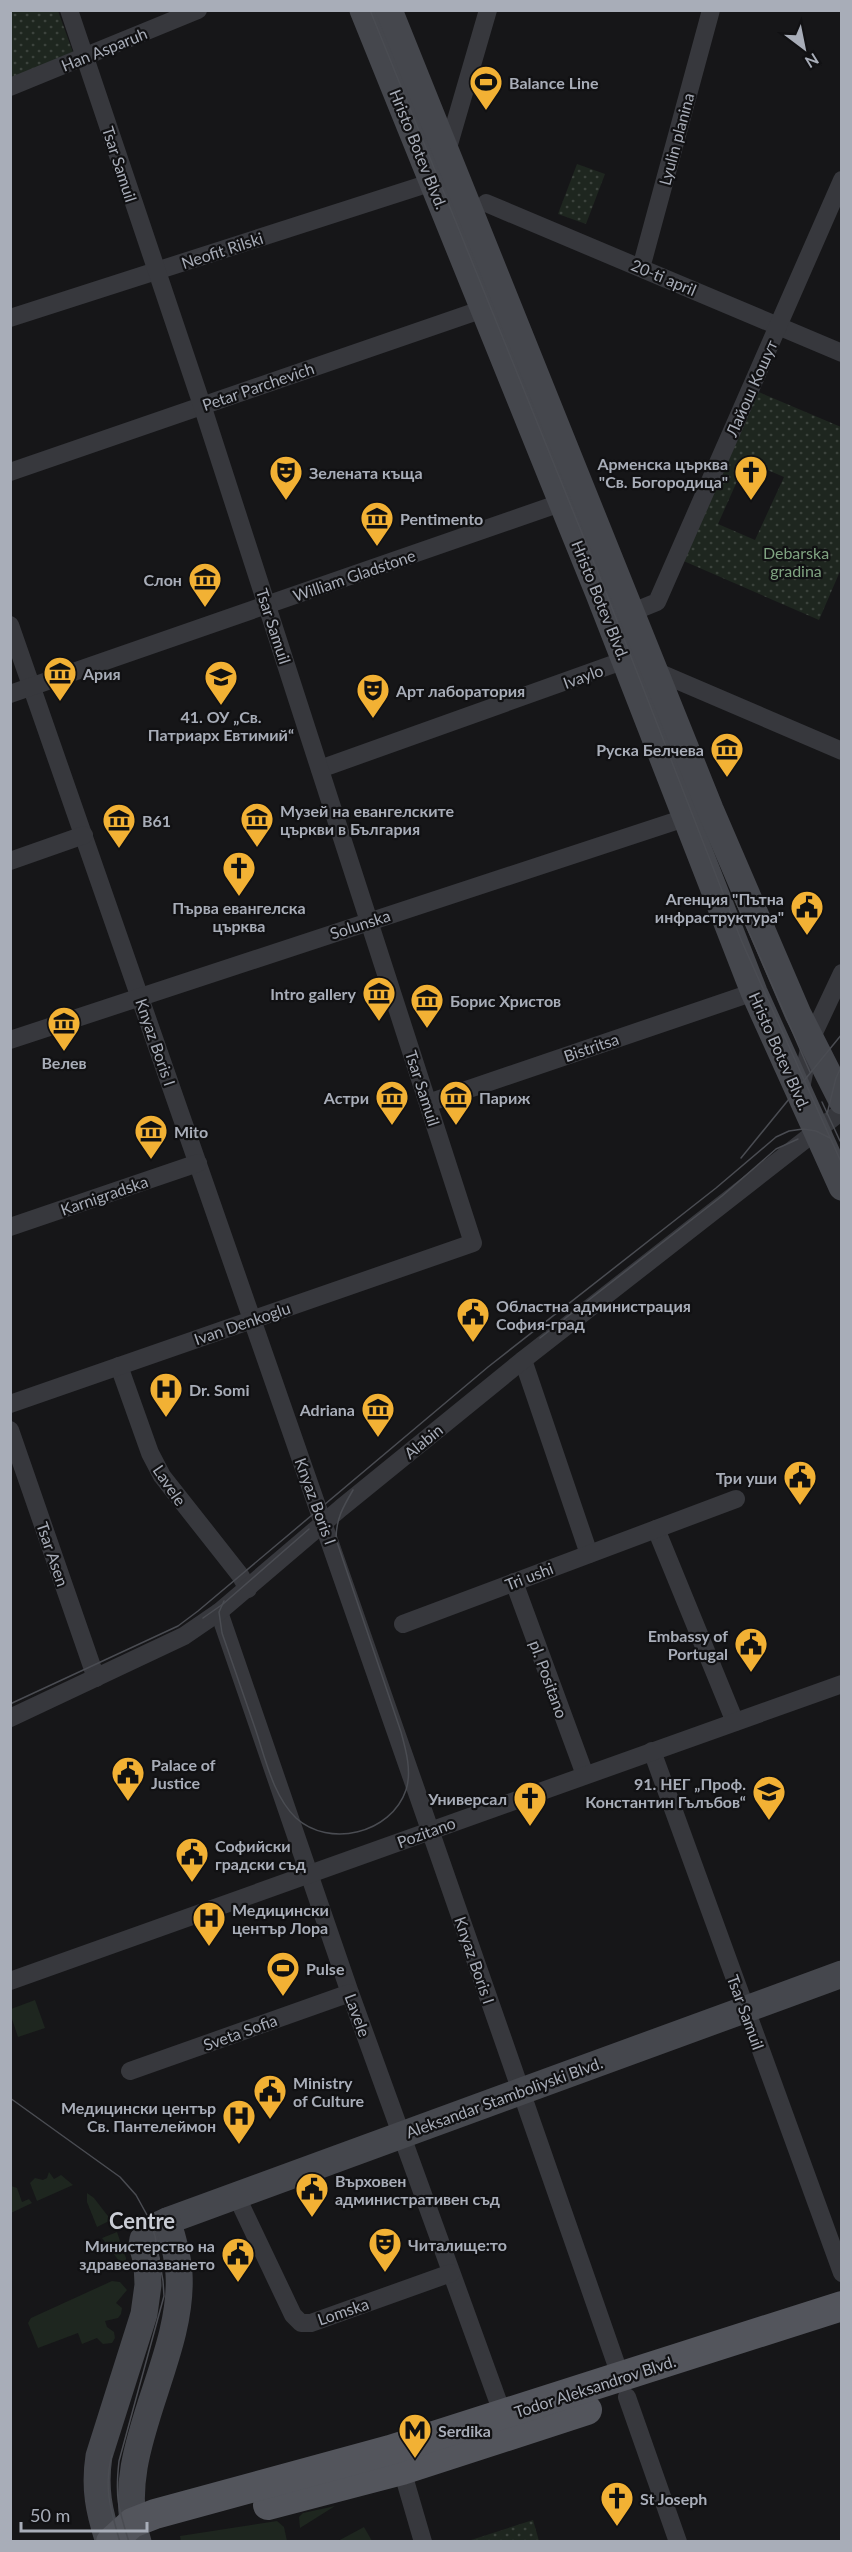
<svg xmlns="http://www.w3.org/2000/svg" width="852" height="2552" font-family="Lato,sans-serif">
  <style>
    .green { fill: #1e261f }
    .park { fill: url(#park-dots); fill-rule: evenodd }
    .lines { fill: none; stroke-linecap: round; stroke-linejoin: round }
    .street { stroke: #37383d; stroke-width: 18 }
    .secondary { stroke: #45474d; stroke-width: 27 }
    .primary { stroke: #53555c; stroke-width: 30 }
    .tram { stroke: #4a4c52; stroke-width: 1.5 }
    .labels { text-anchor: middle; dominant-baseline: central; stroke-width: 4.5; stroke-linejoin: round; paint-order: stroke }
    .street-label { font-size: 16px; fill: #a8adb8; stroke: #111113 }
    .poi-label { font-size: 16px; font-weight: bold; fill: #a8adb8; stroke: #111113; text-anchor: start }
    .park-label { font-size: 16px; fill: #7fa381; stroke: #111113 }
    .district-label { font-size: 22px; font-weight: bold; fill: #c9ccd4; stroke: #111113 }
  </style>
  <defs>
    <pattern id="park-dots" width="8" height="8" patternUnits="userSpaceOnUse" patternTransform="scale(1.5)"><rect width="8" height="8" fill="#1e261f"/><path d="M2 2h.1M6 6h.1" fill="none" stroke="#3c433d" stroke-width="1.8" stroke-linecap="round"/></pattern>
  </defs>
  <rect width="100%" height="100%" fill="#161618"/>
  <g class="green">
    <path d="M35,2000L45,2028L18,2037L11,2016V2009Z"/>
    <path d="M49,2172L54,2179L61,2175L73,2185L37,2201L30,2183L35,2178L43,2180L47,2178Z"/>
    <path d="M11,2186L17,2188L22,2202L29,2199L32,2203L11,2213Z"/>
    <path d="M87,2193L94,2198L111,2220L97,2227L87,2202Z"/>
    <path d="M117,2232L126,2258L127,2267L119,2261L102,2238Z"/>
    <path d="M112,2281L120,2282L127,2290L116,2303L122,2308L121,2314L118,2318L105,2321L107,2327L114,2332L115,2338L112,2343L103,2344L97,2338L82,2344L78,2333L38,2348L28,2323L31,2318Z"/>
    <path d="M335,2506L300,2528L299,2517L303,2513Z"/>
    <path d="M277,2521L284,2527L287,2541L181,2542L180,2536Z"/>
    <path d="M364,2527L372,2541H338Z"/>
  </g>
  <g class="park">
    <path d="M11,11H58L75,58L11,81Z"/>
    <path d="M577,164L605,174L586,224L558,214Z"/>
    <path d="M754,390L841,427V569L819,620L679,559ZM746,461L784,477L755,540L718,524Z"/>
    <path d="M533,2520L539,2541H468Z"/>
  </g>
  <g class="lines">
    <g class="street">
      <path d="M10,87L198,10"/>
      <path d="M445,158L488,10"/>
      <path d="M486,203L842,353"/>
      <path d="M641,268L711,10"/>
      <path d="M10,318L433,182"/>
      <path d="M10,472L492,306"/>
      <path d="M630,613L657,602L842,180"/>
      <path d="M10,625L621,2378"/>
      <path d="M10,694L572,499"/>
      <path d="M320,769L625,660L653,670L842,751"/>
      <path d="M10,861L84,835"/>
      <path d="M10,1040L697,814"/>
      <path d="M800,1093L811,1039L842,973"/>
      <path d="M428,1103L754,992"/>
      <path d="M10,1227L198,1163"/>
      <path d="M523,1360L589,1554"/>
      <path d="M119,1366L150,1453L162,1476L240,1575L248,1589"/>
      <path d="M10,1404L473,1243L202,405L69,10"/>
      <path d="M10,1430L96,1678"/>
      <path d="M656,1529L735,1722"/>
      <path d="M514,1582L585,1775"/>
      <path d="M219,1612L350,1993L503,2415"/>
      <path d="M403,1624L736,1499"/>
      <path d="M10,1718L184,1636L219,1612L341,1508L523,1360L842,1111"/>
      <path d="M652,1751L842,2273"/>
      <path d="M10,1981L842,1684"/>
      <path d="M130,2071L350,1993"/>
      <path d="M236,2195L293,2315L301,2323H311L451,2273"/>
      <path d="M627,2397L678,2542"/>
      <path d="M402,2470L423,2542"/>
    </g>
    <g class="secondary">
      <path d="M363,10L599,594L754,992L842,1187"/>
      <path d="M389,10L710,809L798,1014L842,1101"/>
      <path d="M109,2542C99,2512 94,2488 99,2456L144,2314L148,2285L147,2263L142,2245L143,2239L156,2226L167,2221L842,1974"/>
      <path d="M138,2542C109,2454 184,2362 179,2274C178,2256 173,2238 167,2221"/>
    </g>
    <g class="primary">
      <path d="M268,2505L402,2470L587,2410"/>
      <path d="M111,2542L132,2523L155,2514L390,2450L842,2306"/>
    </g>
    <g class="tram">
      <path d="M370,10L605,590L742,942L842,1164"/>
      <path d="M732,893L810,1072"/>
      <path d="M822,1102L840,1141"/>
      <path d="M827,1114L836,1078L842,1065"/>
      <path d="M741,1158L842,1034"/>
      <path d="M540,1338L722,1196L776,1149L798,1139"/>
      <path d="M224,1601L219,1612L222,1633C233,1664 244,1696 255,1728C265,1757 273,1796 296,1818C329,1848 391,1834 406,1790C412,1772 406,1750 401,1732L336,1539C336,1519 343,1507 353,1490"/>
      <path d="M203,1618L223,1604L309,1529"/>
      <path d="M10,1704L178,1626L198,1611L488,1367L716,1188L776,1137L789,1131L803,1129L816,1131L830,1138"/>
      <path d="M10,2098L120,2177L136,2195L147,2215L155,2236L163,2281L164,2296L119,2461C115,2497 118,2507 129,2542"/>
      <path d="M112,2455C103,2487 111,2511 120,2542"/>
    </g>
  </g>
  <defs>
    <symbol id="stadium-pin" viewBox="-11 -11 22 30"><path d="M0 17L-7.5 6A9.5 9.5 0 1 1 7.5 6Z" fill="#f2b134" stroke="#111113"/><path d="M0-5a6.5 5 0 1 0 0 10a6.5 5 0 1 0 0-10ZM-3.5-1.8h7v3.6h-7Z" fill="#111"/></symbol>
    <symbol id="theatre-pin" viewBox="-11 -11 22 30"><path d="M0 17L-7.5 6A9.5 9.5 0 1 1 7.5 6Z" fill="#f2b134" stroke="#111113"/><path d="M-5-5.5Q0-4 5-5.5V0Q5 5 0 6Q-5 5-5 0ZM-3.3-2.5H-1v1.5H-3.3ZM1-2.5H3.3v1.5H1ZM-2.8 1Q0 5.5 2.8 1Z" fill="#111"/></symbol>
    <symbol id="church-pin" viewBox="-11 -11 22 30"><path d="M0 17L-7.5 6A9.5 9.5 0 1 1 7.5 6Z" fill="#f2b134" stroke="#111113"/><path d="M-1.2-6h2.4v3.5h3.3v2.4h-3.3V6h-2.4V-.1h-3.3v-2.4h3.3Z" fill="#111"/></symbol>
    <symbol id="museum-pin" viewBox="-11 -11 22 30"><path d="M0 17L-7.5 6A9.5 9.5 0 1 1 7.5 6Z" fill="#f2b134" stroke="#111113"/><path d="M0-6L6-3V-2H-6V-3ZM-5-1h2V3h-2ZM-1-1h2V3h-2ZM3-1h2V3H3ZM-6 4H6V6H-6Z" fill="#111"/></symbol>
    <symbol id="school-pin" viewBox="-11 -11 22 30"><path d="M0 17L-7.5 6A9.5 9.5 0 1 1 7.5 6Z" fill="#f2b134" stroke="#111113"/><path d="M0-5L7-2L0 1L-7-2ZM-4 1L0 2.5L4 1V4Q0 6-4 4Z" fill="#111"/></symbol>
    <symbol id="civic-pin" viewBox="-11 -11 22 30"><path d="M0 17L-7.5 6A9.5 9.5 0 1 1 7.5 6Z" fill="#f2b134" stroke="#111113"/><path d="M-.6-6.5H3V-4.5H.6V-3L4-1V1h2V6H-6V1h2V-1L-.6-3ZM-1.2 2.5V6h2.4V2.5Z" fill="#111"/></symbol>
    <symbol id="hospital-pin" viewBox="-11 -11 22 30"><path d="M0 17L-7.5 6A9.5 9.5 0 1 1 7.5 6Z" fill="#f2b134" stroke="#111113"/><path d="M-5-5h3v3.5h4V-5h3V5h-3V1.5h-4V5h-3Z" fill="#111"/></symbol>
    <symbol id="metro-pin" viewBox="-11 -11 22 30"><path d="M0 17L-7.5 6A9.5 9.5 0 1 1 7.5 6Z" fill="#f2b134" stroke="#111113"/><path d="M-5.5 5V-5H-3L0 0L3-5H5.5V5H3V-.5L0 4L-3-.5V5Z" fill="#111"/></symbol>
  </defs>
  <g fill-rule="evenodd">
    <use href="#stadium-pin" x="467" y="63" width="38" height="52"/>
    <use href="#theatre-pin" x="267" y="453" width="38" height="52"/>
    <use href="#church-pin" x="732" y="453" width="38" height="52"/>
    <use href="#museum-pin" x="358" y="499" width="38" height="52"/>
    <use href="#museum-pin" x="186" y="560" width="38" height="52"/>
    <use href="#museum-pin" x="41" y="654" width="38" height="52"/>
    <use href="#school-pin" x="202" y="658" width="38" height="52"/>
    <use href="#theatre-pin" x="354" y="671" width="38" height="52"/>
    <use href="#museum-pin" x="708" y="730" width="38" height="52"/>
    <use href="#museum-pin" x="238" y="800" width="38" height="52"/>
    <use href="#museum-pin" x="100" y="801" width="38" height="52"/>
    <use href="#church-pin" x="220" y="849" width="38" height="52"/>
    <use href="#civic-pin" x="788" y="888" width="38" height="52"/>
    <use href="#museum-pin" x="360" y="974" width="38" height="52"/>
    <use href="#museum-pin" x="408" y="981" width="38" height="52"/>
    <use href="#museum-pin" x="45" y="1004" width="38" height="52"/>
    <use href="#museum-pin" x="373" y="1078" width="38" height="52"/>
    <use href="#museum-pin" x="437" y="1078" width="38" height="52"/>
    <use href="#museum-pin" x="132" y="1112" width="38" height="52"/>
    <use href="#civic-pin" x="454" y="1295" width="38" height="52"/>
    <use href="#hospital-pin" x="147" y="1370" width="38" height="52"/>
    <use href="#museum-pin" x="359" y="1390" width="38" height="52"/>
    <use href="#civic-pin" x="781" y="1458" width="38" height="52"/>
    <use href="#civic-pin" x="732" y="1625" width="38" height="52"/>
    <use href="#civic-pin" x="109" y="1754" width="38" height="52"/>
    <use href="#school-pin" x="750" y="1773" width="38" height="52"/>
    <use href="#church-pin" x="511" y="1779" width="38" height="52"/>
    <use href="#civic-pin" x="173" y="1835" width="38" height="52"/>
    <use href="#hospital-pin" x="190" y="1899" width="38" height="52"/>
    <use href="#stadium-pin" x="264" y="1949" width="38" height="52"/>
    <use href="#civic-pin" x="251" y="2072" width="38" height="52"/>
    <use href="#hospital-pin" x="220" y="2097" width="38" height="52"/>
    <use href="#civic-pin" x="293" y="2170" width="38" height="52"/>
    <use href="#theatre-pin" x="366" y="2225" width="38" height="52"/>
    <use href="#civic-pin" x="219" y="2235" width="38" height="52"/>
    <use href="#metro-pin" x="396" y="2411" width="38" height="52"/>
    <use href="#church-pin" x="598" y="2479" width="38" height="52"/>
  </g>
  <g class="labels">
    <g class="street-label">
      <text transform="translate(104 49) rotate(-22)">Han Asparuh</text>
      <text transform="translate(676 139) rotate(-75)">Lyulin planina</text>
      <text transform="translate(419 149) rotate(68)">Hristo Botev Blvd.</text>
      <text transform="translate(120 164) rotate(72)">Tsar Samuil</text>
      <text transform="translate(222 250) rotate(-18)">Neofit Rilski</text>
      <text transform="translate(664 277) rotate(23)">20-ti april</text>
      <text transform="translate(258 386) rotate(-19)">Petar Parchevich</text>
      <text transform="translate(751 388) rotate(-66)">Лайош Кошут</text>
      <text transform="translate(354 575) rotate(-19)">William Gladstone</text>
      <text transform="translate(601 600) rotate(68)">Hristo Botev Blvd.</text>
      <text transform="translate(274 626) rotate(72)">Tsar Samuil</text>
      <text transform="translate(583 676) rotate(-20)">Ivaylo</text>
      <text transform="translate(360 924) rotate(-18)">Solunska</text>
      <text transform="translate(156 1042) rotate(71)">Knyaz Boris I</text>
      <text transform="translate(591 1047) rotate(-19)">Bistritsa</text>
      <text transform="translate(780 1051) rotate(66)">Hristo Botev Blvd.</text>
      <text transform="translate(423 1088) rotate(72)">Tsar Samuil</text>
      <text transform="translate(104 1195) rotate(-19)">Karnigradska</text>
      <text transform="translate(242 1323) rotate(-19)">Ivan Denkoglu</text>
      <text transform="translate(423 1441) rotate(-39)">Alabin</text>
      <text transform="translate(170 1485) rotate(56)">Lavele</text>
      <text transform="translate(316 1501) rotate(70)">Knyaz Boris I</text>
      <text transform="translate(53 1554) rotate(71)">Tsar Asen</text>
      <text transform="translate(529 1576) rotate(-21)">Tri ushi</text>
      <text transform="translate(549 1679) rotate(70)">pl. Positano</text>
      <text transform="translate(426 1832) rotate(-20)">Pozitano</text>
      <text transform="translate(475 1960) rotate(71)">Knyaz Boris I</text>
      <text transform="translate(746 2012) rotate(70)">Tsar Samuil</text>
      <text transform="translate(358 2015) rotate(70)">Lavele</text>
      <text transform="translate(240 2032) rotate(-20)">Sveta Sofia</text>
      <text transform="translate(504 2097) rotate(-20)">Aleksandar Stamboliyski Blvd.</text>
      <text transform="translate(343 2311) rotate(-19)">Lomska</text>
      <text transform="translate(595 2386) rotate(-18)">Todor Aleksandrov Blvd.</text>
    </g>
    <g class="poi-label">
      <text x="509" y="82">Balance Line</text>
      <text x="728" y="463" text-anchor="end">Арменска църква<tspan x="728" dy="18">"Св. Богородица"</tspan></text>
      <text x="309" y="472">Зелената къща</text>
      <text x="400" y="518">Pentimento</text>
      <text x="182" y="579" text-anchor="end">Слон</text>
      <text x="83" y="673">Ария</text>
      <text x="396" y="690">Арт лаборатория</text>
      <text x="221" y="716" text-anchor="middle">41. ОУ „Св.<tspan x="221" dy="18">Патриарх Евтимий“</tspan></text>
      <text x="704" y="749" text-anchor="end">Руска Белчева</text>
      <text x="280" y="810">Музей на евангелските<tspan x="280" dy="18">църкви в България</tspan></text>
      <text x="142" y="820">B61</text>
      <text x="784" y="898" text-anchor="end">Агенция "Пътна<tspan x="784" dy="18">инфраструктура"</tspan></text>
      <text x="239" y="907" text-anchor="middle">Първа евангелска<tspan x="239" dy="18">църква</tspan></text>
      <text x="356" y="993" text-anchor="end">Intro gallery</text>
      <text x="450" y="1000">Борис Христов</text>
      <text x="64" y="1062" text-anchor="middle">Велев</text>
      <text x="369" y="1097" text-anchor="end">Астри</text>
      <text x="479" y="1097">Париж</text>
      <text x="174" y="1131">Mito</text>
      <text x="496" y="1305">Областна администрация<tspan x="496" dy="18">София-град</tspan></text>
      <text x="189" y="1389">Dr. Somi</text>
      <text x="355" y="1409" text-anchor="end">Adriana</text>
      <text x="777" y="1477" text-anchor="end">Три уши</text>
      <text x="728" y="1635" text-anchor="end">Embassy of<tspan x="728" dy="18">Portugal</tspan></text>
      <text x="151" y="1764">Palace of<tspan x="151" dy="18">Justice</tspan></text>
      <text x="746" y="1783" text-anchor="end">91. НЕГ „Проф.<tspan x="746" dy="18">Константин Гълъбов“</tspan></text>
      <text x="507" y="1798" text-anchor="end">Универсал</text>
      <text x="215" y="1845">Софийски<tspan x="215" dy="18">градски съд</tspan></text>
      <text x="232" y="1909">Медицински<tspan x="232" dy="18">център Лора</tspan></text>
      <text x="306" y="1968">Pulse</text>
      <text x="293" y="2082">Ministry<tspan x="293" dy="18">of Culture</tspan></text>
      <text x="216" y="2107" text-anchor="end">Медицински център<tspan x="216" dy="18">Св. Пантелеймон</tspan></text>
      <text x="335" y="2180">Върховен<tspan x="335" dy="18">административен съд</tspan></text>
      <text x="408" y="2244">Читалище:то</text>
      <text x="215" y="2245" text-anchor="end">Министерство на<tspan x="215" dy="18">здравеопазването</tspan></text>
      <text x="438" y="2430">Serdika</text>
      <text x="640" y="2498">St Joseph</text>
    </g>
    <g class="park-label">
      <text x="796" y="552">Debarska<tspan x="796" dy="18">gradina</tspan></text>
    </g>
    <g class="district-label">
      <text x="142" y="2220">Centre</text>
    </g>
  </g>
  <rect width="852" height="2552" fill="none" stroke="#a8adb8" stroke-width="24"/>
  <g transform="translate(804 48) rotate(148)" stroke="#111113" stroke-width="4.5" paint-order="stroke">
  <path d="M0-4.5L10 22L0 15L-10 22Z" fill="#a8adb8"/>
  <text y="-9" font-size="16" font-weight="bold" text-anchor="middle" fill="#a8adb8">N</text>
  </g>
  <path d="M21 2522v9h126v-9" fill="none" stroke="#a8adb8" stroke-width="3"/>
  <text x="30" y="2522" font-size="18" fill="#a8adb8" stroke="#111113" stroke-width="4.5" paint-order="stroke">50 m</text>
</svg>
